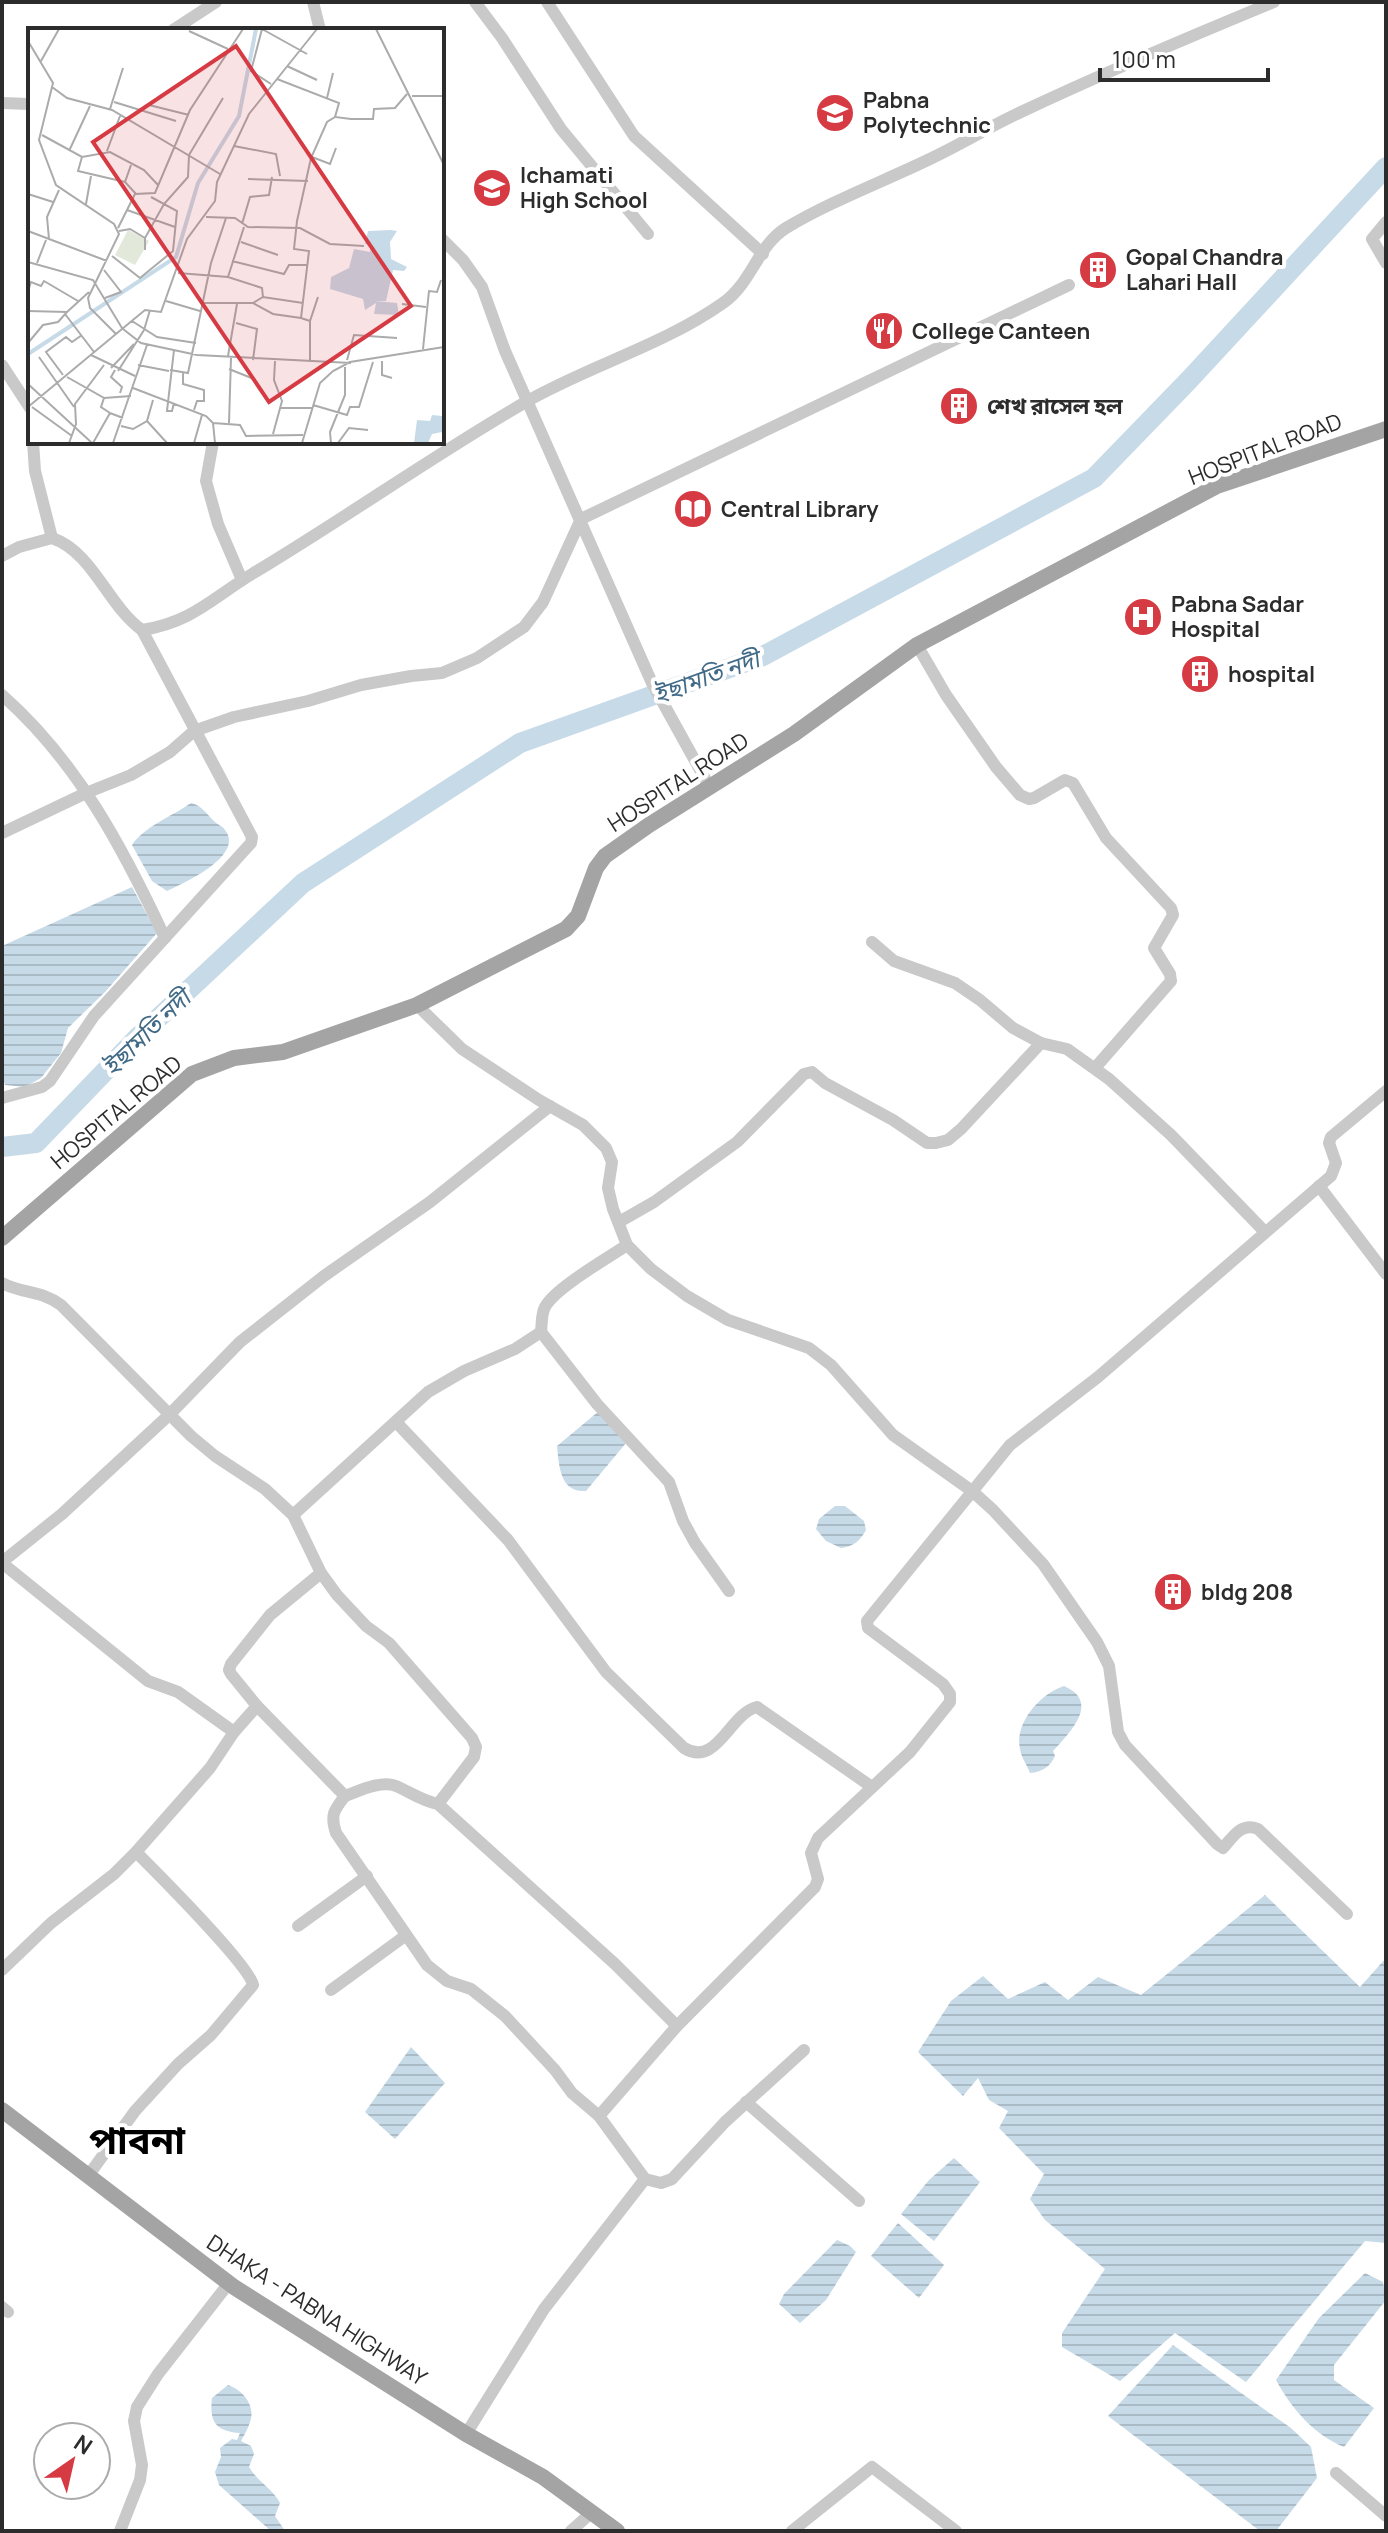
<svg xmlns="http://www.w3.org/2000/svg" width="1388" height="2533" font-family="Manrope,'Noto Sans Bengali',sans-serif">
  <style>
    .water { fill: url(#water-rules) }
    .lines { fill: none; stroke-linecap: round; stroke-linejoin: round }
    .river { stroke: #c7dae7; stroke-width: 20 }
    .minor { stroke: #c9c9c9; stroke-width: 12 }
    .major { stroke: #a4a4a4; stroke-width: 16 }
    .labels { text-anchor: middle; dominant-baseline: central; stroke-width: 8; stroke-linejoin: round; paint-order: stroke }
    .poi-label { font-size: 22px; font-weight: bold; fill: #2c2c2c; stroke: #fff; text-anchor: start }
    .street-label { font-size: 22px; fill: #2c2c2c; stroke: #fff }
    .water-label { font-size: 24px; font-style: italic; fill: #416a87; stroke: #fff }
    .town-label { font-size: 38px; font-weight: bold; fill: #000; stroke: #fff }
    .inset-river { fill: none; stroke: #c7dae7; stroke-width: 4 }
    .inset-road { fill: none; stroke: #ababab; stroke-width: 2 }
    .view { fill: #d63a43; fill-opacity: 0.15; stroke: #d63a43; stroke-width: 4 }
    .inset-edge { fill: none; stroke: #2c2c2c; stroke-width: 4 }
  </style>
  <defs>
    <pattern id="water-rules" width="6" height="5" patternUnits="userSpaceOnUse" patternTransform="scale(2)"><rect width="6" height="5" fill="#c7dae7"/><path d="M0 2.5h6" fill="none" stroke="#abbbc6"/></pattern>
  </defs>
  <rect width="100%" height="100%" fill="#fff"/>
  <g class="water">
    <path d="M191,803C203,806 206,814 215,822C218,825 223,826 225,830C245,855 185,883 167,891L152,881L132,845C145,826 171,817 191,803Z"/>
    <path d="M132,887L157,933L105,992L68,1028L61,1053L41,1078L25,1087L5,1085L2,1077V946Z"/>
    <path d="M599,1411L626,1443L586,1491C560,1493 559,1466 557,1446Z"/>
    <path d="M835,1506H845L864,1521L866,1530C859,1542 854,1546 841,1548L826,1541L816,1529L819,1519Z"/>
    <path d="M1064,1686C1101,1702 1070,1732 1053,1751L1055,1756C1050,1767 1042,1772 1030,1773C1027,1765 1021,1757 1020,1749C1014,1723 1041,1693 1064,1686Z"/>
    <path d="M1265,1895L1360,1987L1386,1958V2243L1365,2241L1246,2382L1175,2333L1120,2381L1062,2347V2333L1105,2269L1045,2220L1030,2199L1044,2174L999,2128L1008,2111L989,2100L978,2078L963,2096L918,2052L951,2001L983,1976L1008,1999L1045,1982L1068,2000L1098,1977L1141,1995Z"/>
    <path d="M411,2047L445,2083L395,2139L365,2112Z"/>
    <path d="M954,2158L980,2182L934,2241L901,2214L929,2180Z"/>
    <path d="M898,2223L944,2265L919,2298L871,2256Z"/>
    <path d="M837,2240L850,2246L856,2252L826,2300L800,2323L779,2304L784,2294Z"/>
    <path d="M1365,2273L1383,2282L1386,2300L1334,2365V2380L1374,2408L1344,2447C1313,2434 1292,2409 1276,2380L1319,2318Z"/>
    <path d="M1173,2345L1291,2428L1311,2447L1317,2478L1276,2531H1260L1108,2416Z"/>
    <path d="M228,2385C243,2390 256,2406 250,2422C248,2429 244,2435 241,2441L251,2446L254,2454L249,2467C258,2482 272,2488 280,2503L275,2516L285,2531H271L219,2485L215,2472L221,2457L220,2448L232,2439L237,2440L240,2433C216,2431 209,2422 212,2398Z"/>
  </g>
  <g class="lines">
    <path class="river" d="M2,1147L36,1143L138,1037L303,883L520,743L763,656L1094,478L1189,380L1386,167"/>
    <g class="minor">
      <path d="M313,2L320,30"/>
      <path d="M475,2L502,38L561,129L648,234"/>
      <path d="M547,2L634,136L763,254"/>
      <path d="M173,30L216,2"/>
      <path d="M2,103L30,104"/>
      <path d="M1386,222L1372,239L1386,263"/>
      <path d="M442,239L463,260L482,287L505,351L652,683L709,786"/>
      <path d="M2,365L30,408"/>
      <path d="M33,442L35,471L52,538"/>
      <path d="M213,442L206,481L218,524L242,580"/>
      <path d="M2,556L19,547L52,538C93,552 108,606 142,630C192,622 211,599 252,574C344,519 431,457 524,403C588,366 662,346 723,303C751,284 758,245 786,228C833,200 885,181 934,157C963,143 991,126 1021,112C1104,73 1189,37 1274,2"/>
      <path d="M917,645L946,695L996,767L1020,795L1029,799L1034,798L1065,780L1073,783L1106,838L1171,908L1173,915L1154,948L1170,974L1171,981L1095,1068"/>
      <path d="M2,695C77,761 123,848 165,938"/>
      <path d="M2,833L86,793L131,775L170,752L194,731L234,717L308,701L361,685L411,676L442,673L477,658L524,627L543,602L581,519L1069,285"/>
      <path d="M872,942L894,961L955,983L980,1000L1013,1028L1041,1043L1067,1049L1109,1079L1171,1135L1265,1232"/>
      <path d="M417,1005L462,1049L539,1100L583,1125L606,1148L612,1162L608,1188L613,1209L627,1245L651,1269L687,1296L728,1320L809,1348L831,1365L893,1435L972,1491L993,1510L1043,1564L1097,1642L1109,1666L1118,1732L1125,1745L1217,1844L1223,1848C1233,1837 1241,1822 1258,1829L1347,1914"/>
      <path d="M2,1098L42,1087L50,1081L94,1016L251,843L252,837L142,630"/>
      <path d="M1319,1186L1386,1274"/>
      <path d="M619,1222L654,1202L737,1142L804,1074L812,1072L825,1083L893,1120L927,1143H936L948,1140L961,1129L1041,1043"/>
      <path d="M2,1283C23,1294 41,1290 61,1305L191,1436L215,1456L265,1489L293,1515L321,1573L337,1595L366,1626L389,1643L472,1738L476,1747L474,1757L438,1804"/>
      <path d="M541,1332L597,1404L669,1482L683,1521L695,1543L729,1591"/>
      <path d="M396,1422L508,1540L606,1672L684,1748C717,1768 729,1714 757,1707L872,1787"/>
      <path d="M293,1515L428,1392L464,1371L515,1349L541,1332C542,1325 541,1314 545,1307C555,1288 608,1258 627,1245"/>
      <path d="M2,1562L62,1514L169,1415L240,1342L324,1276L430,1202L550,1106"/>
      <path d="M2,1563L148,1681L178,1692L234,1732L257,1706L345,1796C359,1791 381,1780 396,1786C410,1792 422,1801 438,1804L615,1964L677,2026"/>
      <path d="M257,1706L231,1674L229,1670L231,1664L270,1615L321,1573"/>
      <path d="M345,1796C334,1810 330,1815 336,1833L427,1965L447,1981L471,1989L505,2016L555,2070L572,2093L599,2116"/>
      <path d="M298,1926L367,1876"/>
      <path d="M2,1970L51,1923L114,1874L136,1852L210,1768L234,1732"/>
      <path d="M331,1990L405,1936"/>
      <path d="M746,2102L859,2201"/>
      <path d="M88,2176L135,2111L178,2064L211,2035L253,1985C250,1966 156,1872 136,1852"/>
      <path d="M645,2179L661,2183L672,2179L725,2122L804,2050"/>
      <path d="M2,2307L8,2312"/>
      <path d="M466,2434L544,2309L645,2179L599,2116L677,2026L815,1887L818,1879L811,1853L818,1838L910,1752L950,1702V1694L943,1684L868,1628L867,1621L1010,1445L1098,1377L1331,1176L1336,1163L1329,1143L1331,1137L1386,1091"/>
      <path d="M1336,2473L1386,2516"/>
      <path d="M120,2531L140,2480L142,2465L134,2421L137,2407L158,2374L229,2283"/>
      <path d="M571,2531L592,2512"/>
      <path d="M792,2531L872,2467L956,2531"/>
    </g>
    <g class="major">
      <path d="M2,1238L192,1074L234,1058L283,1052L417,1005L566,929L578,916L596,868L605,856L649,825L794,734L917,645L1217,486L1386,429"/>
      <path d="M2,2110L234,2287L466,2434L543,2477L617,2531"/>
    </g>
  </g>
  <defs>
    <symbol id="university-disc" viewBox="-11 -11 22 22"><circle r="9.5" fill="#d63a43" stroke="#fff"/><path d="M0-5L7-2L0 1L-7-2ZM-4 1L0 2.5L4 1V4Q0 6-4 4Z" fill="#fff"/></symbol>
    <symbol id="school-disc" viewBox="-11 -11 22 22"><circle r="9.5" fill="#d63a43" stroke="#fff"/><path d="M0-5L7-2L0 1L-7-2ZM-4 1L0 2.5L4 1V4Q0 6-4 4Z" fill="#fff"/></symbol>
    <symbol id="building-disc" viewBox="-11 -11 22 22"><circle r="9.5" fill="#d63a43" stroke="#fff"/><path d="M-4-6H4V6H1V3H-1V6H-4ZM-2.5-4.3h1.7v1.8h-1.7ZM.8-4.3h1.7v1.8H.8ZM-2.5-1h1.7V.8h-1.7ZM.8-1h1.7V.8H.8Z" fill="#fff"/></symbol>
    <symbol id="restaurant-disc" viewBox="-11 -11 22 22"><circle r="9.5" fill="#d63a43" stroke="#fff"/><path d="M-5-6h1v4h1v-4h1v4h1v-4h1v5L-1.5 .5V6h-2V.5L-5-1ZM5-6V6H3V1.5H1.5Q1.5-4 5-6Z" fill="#fff"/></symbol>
    <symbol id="library-disc" viewBox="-11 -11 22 22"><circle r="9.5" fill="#d63a43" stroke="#fff"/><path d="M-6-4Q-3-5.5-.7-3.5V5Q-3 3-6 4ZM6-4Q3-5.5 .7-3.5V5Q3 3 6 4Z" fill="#fff"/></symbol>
    <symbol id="hospital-disc" viewBox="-11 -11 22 22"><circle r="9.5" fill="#d63a43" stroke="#fff"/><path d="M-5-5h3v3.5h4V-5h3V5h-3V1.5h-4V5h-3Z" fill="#fff"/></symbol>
  </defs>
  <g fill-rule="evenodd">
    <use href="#university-disc" x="813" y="91" width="44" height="44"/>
    <use href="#school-disc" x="470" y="166" width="44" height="44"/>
    <use href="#building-disc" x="1076" y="248" width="44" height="44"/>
    <use href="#restaurant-disc" x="862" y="309" width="44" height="44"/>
    <use href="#building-disc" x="937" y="384" width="44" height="44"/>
    <use href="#library-disc" x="671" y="487" width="44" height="44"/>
    <use href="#hospital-disc" x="1121" y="595" width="44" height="44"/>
    <use href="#building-disc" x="1178" y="652" width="44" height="44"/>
    <use href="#building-disc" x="1151" y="1570" width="44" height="44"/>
  </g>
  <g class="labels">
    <g class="poi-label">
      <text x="863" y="100">Pabna<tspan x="863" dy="25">Polytechnic</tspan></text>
      <text x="520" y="175">Ichamati<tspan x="520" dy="25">High School</tspan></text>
      <text x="1126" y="257">Gopal Chandra<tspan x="1126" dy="25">Lahari Hall</tspan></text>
      <text x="912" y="331">College Canteen</text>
      <text x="987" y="406">শেখ রাসেল হল</text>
      <text x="721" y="509">Central Library</text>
      <text x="1171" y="604">Pabna Sadar<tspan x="1171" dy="25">Hospital</tspan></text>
      <text x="1228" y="674">hospital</text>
      <text x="1201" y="1592">bldg 208</text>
    </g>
    <g class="street-label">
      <text transform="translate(1265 449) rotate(-21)">HOSPITAL ROAD</text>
      <text transform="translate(678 782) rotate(-33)">HOSPITAL ROAD</text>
      <text transform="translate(116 1112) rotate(-40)">HOSPITAL ROAD</text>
      <text transform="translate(317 2310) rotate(33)">DHAKA - PABNA HIGHWAY</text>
    </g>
    <g class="water-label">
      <text transform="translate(706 676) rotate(-20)">ইছামতি নদী</text>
      <text transform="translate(146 1032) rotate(-44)">ইছামতি নদী</text>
    </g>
    <g class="town-label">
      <text x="137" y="2139">পাবনা</text>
    </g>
  </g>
  <g transform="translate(28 28)">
    <rect width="416" height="416" fill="#fff"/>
    <path d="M100,202L121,213L107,237L87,227Z" fill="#e2e9da"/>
    <path d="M363,202L369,203L362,214L363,231L379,239L376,243L365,242L358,273H347L369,275L371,287L346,286L348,275L337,282L335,271L302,261L303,249L321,240L326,221L342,224L343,217L337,216L340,203ZM404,387L414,388V404L404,406L400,415H386L389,392L402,393Z" fill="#c7dae7"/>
    <path class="inset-river" d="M0,326L148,229L170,155L211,88L228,1"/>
    <path class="inset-road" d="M234,1L223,43L243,56M234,1L279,26M348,1L416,137M161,3L200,21M0,13L25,55L11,112L28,157L86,196L91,206L60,270L62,280L88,306L0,379M13,33L31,1M259,38L289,52M249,51L311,75L307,89L323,91H345L346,81L367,80L379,66M24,59L39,70L84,82L192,146M384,68H416M299,70L305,45M86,74L148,93M121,77L161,87M82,81L95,40M14,107L54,129L82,124L116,142L130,157M206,118L248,126L252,148M41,123L62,78M79,123L92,88M54,129L50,143L97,154M284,129L302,136L308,120M103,137L97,154L108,166M220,151L280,153M0,166L25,174M58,176L63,148M99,182L147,199M178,189L207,190L220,199L272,200L302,216L336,218M214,196L222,169L241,167L244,149M90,200L107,166L127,165L162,82L215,1M0,203L79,233M91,203L102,201L117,210M21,211L19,189L31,162M213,214L250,227M117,222V210L136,176L160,149L161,127L195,70M84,228L112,250L145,223L149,183L123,169M204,233L256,246L261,237H279M0,234L65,252L94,300M9,235L18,212M76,242L93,264L77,270M150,245L200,249L234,260L235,269M200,249L216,199M0,263L3,254L13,258L16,253L50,273M138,273L172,283M174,275H225L235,269L275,275M225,275L245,286L273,290M374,276L398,279M0,283L39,284L61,264M37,286L66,324M104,293L129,309L168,315M282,293L290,269M208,295L229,301L225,332M95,301L113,315L169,327L323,335M88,306L117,282L133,284L159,211L187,173L189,154L221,86L289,1M0,315L15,297L30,294L39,284M395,321L401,263L409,264L413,252M63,327L107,348M200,328L209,276M11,329L46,379M282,332V293L273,290L281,223L266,221L269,193L283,130L299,94L307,89M319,332L326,307L369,310M354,333V347L364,350M110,337L141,343M83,340L106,316M201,341L226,351M87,342L83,349L94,359L92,365M142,342L160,345L183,235L198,190M90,343L116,302L122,282M155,345V356L176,362V373H169L166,382M35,347L18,324L38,309L44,314L54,307M39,349L76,370L73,379L82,385M0,356L64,415M105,360L178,388L185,395L187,415M76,370L103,368M146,375L144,383H139L146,322M285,377L319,387L322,379H331L345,334M4,379L44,408M253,380H284M119,393L139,415M185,395L212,397L218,408L275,407M201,395L203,330M93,398L105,401L119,393L125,372M245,406L254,373L246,352L247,333M41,415L48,396L47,376L76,337M65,415L82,385L95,390M85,415L119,317M166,415L174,387M274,415L292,355L305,343L322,334L416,319M303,415L302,404L317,367V339M310,415L321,400L340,402"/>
    <path class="view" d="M208,18L383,278L241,374L65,114Z"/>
    <rect width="416" height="416" class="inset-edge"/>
  </g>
  <rect width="1388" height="2533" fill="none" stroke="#2c2c2c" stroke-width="8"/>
  <g transform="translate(72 2461) rotate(34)"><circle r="38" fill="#ffffff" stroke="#ababab" stroke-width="2"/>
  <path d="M0-6L14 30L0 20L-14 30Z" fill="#d63a43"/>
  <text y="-12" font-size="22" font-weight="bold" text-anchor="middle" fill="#2c2c2c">N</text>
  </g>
  <path d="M1100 68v12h168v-12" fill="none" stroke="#2c2c2c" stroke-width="4"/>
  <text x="1112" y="68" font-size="24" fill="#2c2c2c" stroke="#ffffff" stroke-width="6" paint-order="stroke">100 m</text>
</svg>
